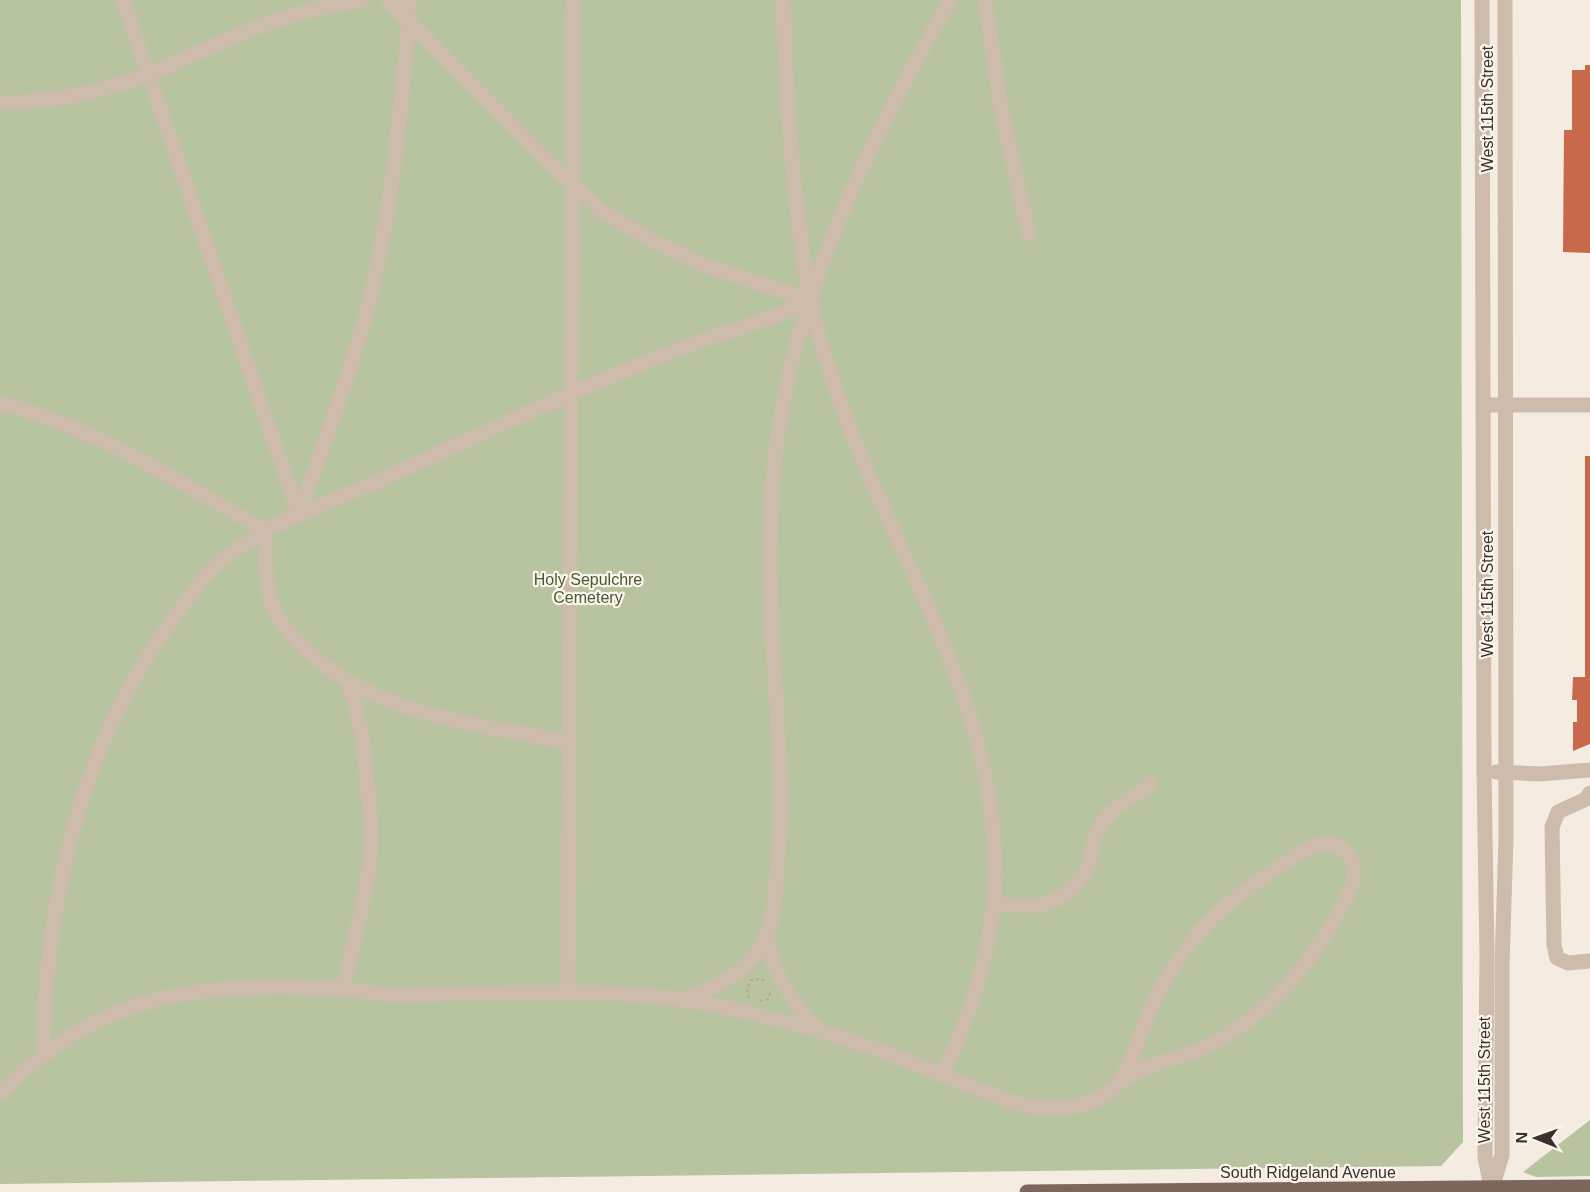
<svg xmlns="http://www.w3.org/2000/svg" width="1590" height="1192" font-family="Helvetica,sans-serif">
  <style>
    .green { fill: #b8c4a0 }
    .building { fill: #c8694b }
    .lines { fill: none; stroke-linecap: round; stroke-linejoin: round }
    .path { stroke: #b9a596; stroke-width: 2; stroke-dasharray: 3 3; stroke-linecap: butt }
    .minor { stroke: #cdbbac; stroke-width: 15 }
    .major { stroke: #7d675c; stroke-width: 15 }
    .labels { text-anchor: middle; dominant-baseline: central; stroke-width: 4.5; stroke-linejoin: round; paint-order: stroke }
    .street-label { font-size: 16px; fill: #3b302b; stroke: #fbf5ee }
    .park-label { font-size: 16px; fill: #4a5a2e; stroke: #fbf5ee }
  </style>
  <rect width="100%" height="100%" fill="#f4ebe1"/>
  <g class="green">
    <path d="M0,0H1461L1463,1142L1441,1166L0,1184Z"/>
    <path d="M1590,1120V1176L1536,1177L1523,1172Z"/>
  </g>
  <g class="building">
    <path d="M1585,65H1590V253L1563,252L1564,130H1572V70H1585Z"/>
    <path d="M1585,456H1590V744L1573,751V722H1577V700H1572L1573,677H1585Z"/>
  </g>
  <g class="lines">
    <g class="path">
      <path d="M749,998L747,989L751,980L759,979L765,981"/>
      <path d="M760,1001L768,999L771,990"/>
    </g>
    <g class="minor">
      <path d="M123,0L299,515"/>
      <path d="M783,0C786,80 790,161 801,241C806,274 810,307 820,340C832,379 845,418 861,456C918,594 996,719 995,875C994,944 972,1012 943,1074"/>
      <path d="M985,0L1002,114L1029,234"/>
      <path d="M1482,0L1484,771L1487,956L1485,1157L1492,1192"/>
      <path d="M0,103C42,102 87,95 127,82C163,70 198,52 233,37C273,19 317,7 361,0"/>
      <path d="M0,403C96,427 181,483 266,531C265,558 264,591 277,616C283,627 292,635 300,644C369,715 478,725 569,742"/>
      <path d="M1483,405H1590"/>
      <path d="M299,515C323,444 351,374 369,302C392,210 400,115 409,21L408,0"/>
      <path d="M1496,772L1540,774L1590,770"/>
      <path d="M1590,793L1586,799L1558,812L1552,827L1554,945L1557,958L1568,963L1590,961"/>
      <path d="M993,903C1025,907 1052,911 1075,885C1080,880 1086,873 1088,866C1092,854 1092,841 1098,830C1108,810 1133,797 1151,784"/>
      <path d="M766,936C773,972 793,1006 820,1030"/>
      <path d="M343,989C353,941 369,892 371,844C372,819 368,794 366,770C363,739 359,709 346,680"/>
      <path d="M568,993L573,0"/>
      <path d="M684,998C717,990 755,967 767,934C775,910 776,884 778,859C782,799 779,740 775,680C769,592 766,502 781,415C806,268 877,128 950,0"/>
      <path d="M43,1054C45,903 80,746 171,622C187,600 202,576 224,559C271,521 329,503 383,479C464,442 545,403 627,370C656,358 686,346 716,336C749,325 780,316 810,300L704,265L649,239L602,211L546,160L388,0"/>
      <path d="M0,1093C47,1049 85,1020 148,1002C209,985 277,985 339,989C359,990 378,995 398,995C507,994 620,984 728,1008C787,1021 846,1037 902,1059C940,1073 978,1090 1016,1103C1046,1111 1077,1112 1104,1095C1115,1088 1125,1078 1137,1072C1157,1061 1181,1058 1201,1049C1261,1021 1306,971 1338,914C1347,899 1360,876 1351,859C1335,832 1312,846 1292,858C1228,900 1191,929 1155,999C1141,1028 1135,1059 1116,1086"/>
      <path d="M1493,1185L1502,1155V965L1506,838L1505,0"/>
    </g>
    <path class="major" d="M1027,1192L1590,1187"/>
  </g>
  <g class="labels">
    <g class="street-label">
      <text transform="translate(1487 109) rotate(-90)">West 115th Street</text>
      <text transform="translate(1487 594) rotate(-90)">West 115th Street</text>
      <text transform="translate(1484 1080) rotate(-90)">West 115th Street</text>
      <text x="1308" y="1172">South Ridgeland Avenue</text>
    </g>
    <g class="park-label">
      <text x="588" y="579">Holy Sepulchre<tspan x="588" dy="18">Cemetery</tspan></text>
    </g>
  </g>
  <g transform="translate(1536 1138) rotate(271)" stroke="#fbf5ee" stroke-width="4.5" paint-order="stroke">
  <path d="M0-4.5L10 22L0 15L-10 22Z" fill="#3b302b"/>
  <text y="-9" font-size="16" font-weight="bold" text-anchor="middle" fill="#3b302b">N</text>
  </g>
</svg>
